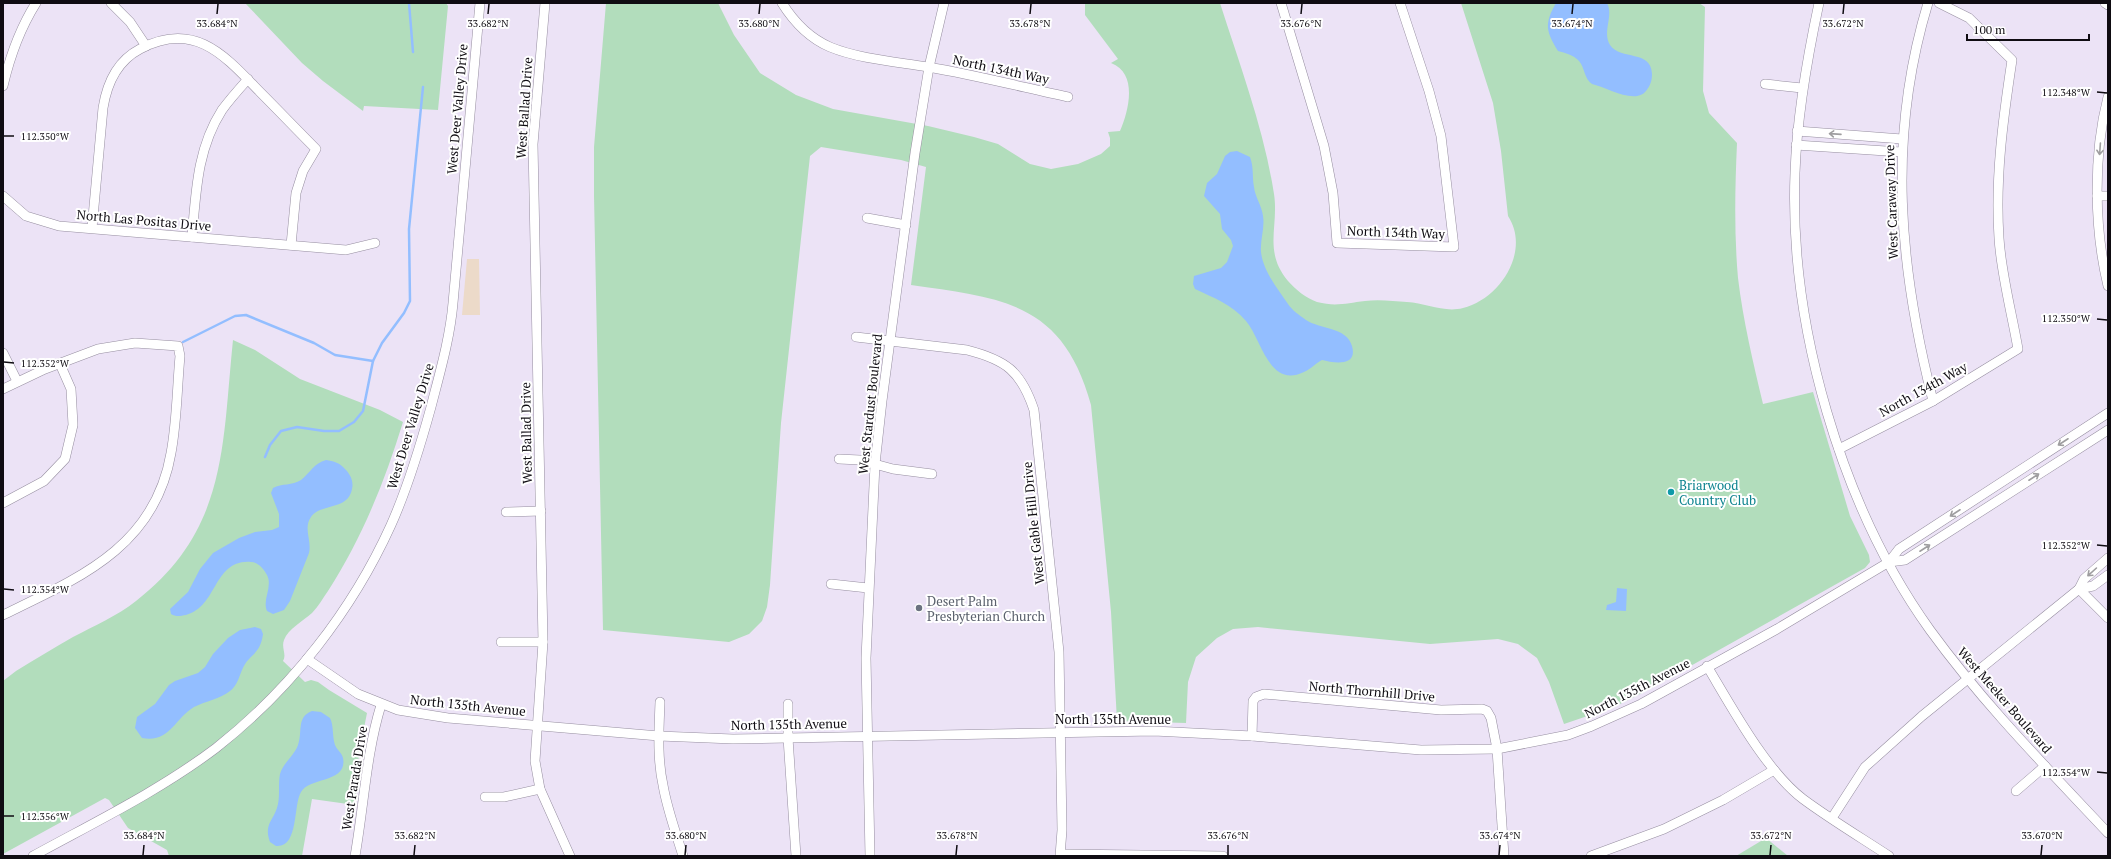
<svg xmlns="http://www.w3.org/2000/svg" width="2111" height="859" font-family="'PT Serif',serif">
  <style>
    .industrial { fill: #ecdac9 }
    .green { fill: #b2ddbc }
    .water { fill: #93beff }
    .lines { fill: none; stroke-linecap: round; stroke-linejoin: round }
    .stream { stroke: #93beff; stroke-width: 2.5 }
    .minor-casing { stroke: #968ea0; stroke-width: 10 }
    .minor { stroke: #fff; stroke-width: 9 }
    .oneway { stroke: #9f9ea0 }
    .ticks { fill: none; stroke: #0f0c12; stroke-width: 1.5 }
    .culture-dot { fill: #0f9aa8; stroke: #fff; stroke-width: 1.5 }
    .worship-dot { fill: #6b7280; stroke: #fff; stroke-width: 1.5 }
    .labels { text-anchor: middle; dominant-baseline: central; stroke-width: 4; stroke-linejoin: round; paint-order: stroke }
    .street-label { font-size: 13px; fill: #0f0c12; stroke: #fff }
    .culture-label { font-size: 13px; fill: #0d838f; stroke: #fff; text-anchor: start }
    .worship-label { font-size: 13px; fill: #5b616d; stroke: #fff; text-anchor: start }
    .ticks-label { font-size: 10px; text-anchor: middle; fill: #0f0c12; stroke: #fff; stroke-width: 4; stroke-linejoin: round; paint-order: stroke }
  </style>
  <rect width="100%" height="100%" fill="#ece3f6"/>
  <path class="industrial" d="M467,259H479L480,315H462Z"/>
  <g class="green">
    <path d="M245,3H446L448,6L438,110L364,106L363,111L323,81L302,63Z"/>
    <path d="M606,3H718L734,35L760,73L796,95L833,109L928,126L974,137L998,144L1030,164L1051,169L1078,164L1101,154L1110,146V138L1108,132L1120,131C1129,110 1138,73 1111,63L1118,59L1085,15V3H1220C1240,66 1264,129 1274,194C1279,227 1263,251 1288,281C1296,290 1306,298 1317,302C1336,307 1347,303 1365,301C1378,299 1394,301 1407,302C1426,303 1444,313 1463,308C1500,299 1531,251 1508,216L1501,151L1493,103L1461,3H1699L1705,7L1703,91L1709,113L1737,143C1735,188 1734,233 1738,278C1743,320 1753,362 1763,404L1813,392L1850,516L1869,555L1870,562L1865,568L1646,691L1614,707L1564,724L1549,682L1537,658L1518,644L1498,639L1430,644L1258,627L1233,629L1217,638L1196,657L1188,682L1186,723L1117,721L1111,612L1091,405C1063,302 1002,298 911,285L926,167L901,160L821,147L810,156L781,423L770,585L767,607L762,621L749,634L729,642L603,630L594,196V147Z"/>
    <path d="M233,340L255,350L300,379L380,410L403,422C385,481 362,538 328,591C323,598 318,607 312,613C303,621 288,629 284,640C281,648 287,654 283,661L305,682L311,680L318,682L329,690L367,713L359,753L355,805L312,799L302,856H169L167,850L128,828L109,800L105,798L3,854V681L16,671C35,659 54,648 73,637C94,626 117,616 136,601C228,529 222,446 233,340Z"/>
    <path d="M1766,838L1788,856H1736Z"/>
  </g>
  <g class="water">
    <path d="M1556,3H1607C1614,16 1602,31 1610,45C1621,61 1651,49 1652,74C1652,81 1650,86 1646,91C1635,105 1606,87 1592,84C1584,79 1585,68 1579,61C1574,55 1565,53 1558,51C1546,31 1544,24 1556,3Z"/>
    <path d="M1237,151L1250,157C1254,168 1252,176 1254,187C1255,197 1262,206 1263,216C1265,228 1260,240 1261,252C1263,271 1278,289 1288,304C1292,310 1299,315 1306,320C1319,329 1347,327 1352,346C1358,367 1334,363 1322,360C1316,363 1311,369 1304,372C1269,389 1262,340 1246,321C1231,304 1214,298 1195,289L1193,284L1194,276L1221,268L1227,262L1233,246L1231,240L1222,229L1220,214L1204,196L1207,183L1217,174L1225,156L1230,152Z"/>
    <path d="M326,460C334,461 340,463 345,469C350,474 354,481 352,489C348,511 320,503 311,517C303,528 312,541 309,553L290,601L284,610L273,614L267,611C262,599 273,587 267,575C264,569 258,562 251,562C213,559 218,607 186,615C180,616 176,617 171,614L170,609L188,592L200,569L213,553L239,538L255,532L272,530L279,527V514L271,493L273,488C282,483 292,486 301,480C310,473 314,463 326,460Z"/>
    <path d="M1617,588L1627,589L1626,611L1606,610L1607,605L1616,602Z"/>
    <path d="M255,627L261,629L263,634C260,656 249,653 242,670C239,677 237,686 230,691C220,699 206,701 194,707C174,719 170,743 142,738L135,728L137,717L155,704L169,685L175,681L198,673L205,667L213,654L228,638L240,630Z"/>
    <path d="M312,711L321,712L330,718C334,726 332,736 335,745C337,750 342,753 343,758C348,783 309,777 301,792C293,805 299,848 276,846L270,842C263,823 275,820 278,804C280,794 278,784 280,774C283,763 294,756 298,745C303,732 296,717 312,711Z"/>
  </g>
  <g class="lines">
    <g class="stream">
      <path d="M409,3L413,52"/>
      <path d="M183,342L235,316L246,315L314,343L335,355L373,361"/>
      <path d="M265,457L270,445L281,431L297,427L324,431H339L354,422L363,411L373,361L382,343L404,313L410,301L409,229L423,87"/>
    </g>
    <defs>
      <g id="minor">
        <path d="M111,3L130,22L146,46"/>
        <path d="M545,3L533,144L543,642L535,761L540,789L570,856"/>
        <path d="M782,3C794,22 809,38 830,47C859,59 898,62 928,67C975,75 1022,87 1068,97"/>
        <path d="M1281,3L1324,146L1333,193L1337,243L1454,247L1441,136L1429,91L1400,3"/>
        <path d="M1819,3C1807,59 1797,115 1795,173C1789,325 1841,506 1930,630C1983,703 2046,767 2108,833"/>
        <path d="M1928,3C1887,138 1899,266 1933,401"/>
        <path d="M2105,3L2108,5"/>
        <path d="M1765,84L1802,88"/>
        <path d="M3,86C10,56 19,30 36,3"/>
        <path d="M2108,97C2093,155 2094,228 2108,286"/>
        <path d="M1797,131L1902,139"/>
        <path d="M1796,145L1901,152"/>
        <path d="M3,196L26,216L59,226L346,250L375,243"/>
        <path d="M2097,196H2108"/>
        <path d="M867,218L906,225"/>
        <path d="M92,228L103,108C107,83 117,61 140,49C195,20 225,56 260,92C279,111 297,130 316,149L303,171L296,193L291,245"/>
        <path d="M192,237C196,192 197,149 222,110C230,99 239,89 248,79"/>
        <path d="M856,337L967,350C1006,360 1021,371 1034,410L1059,652L1062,830L1060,856"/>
        <path d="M3,353L17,381"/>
        <path d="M3,389L45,369L98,349L135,343L178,346L180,356C177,388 177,421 171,453C155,547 79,578 3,615"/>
        <path d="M1839,449L1933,401L2018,349C2012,314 2001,273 1999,238C1995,178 2003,119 2012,60L1969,18L1939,3"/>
        <path d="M839,459L860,460L893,469L932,474"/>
        <path d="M3,503L44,481L65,459L73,425L71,389L60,364"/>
        <path d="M506,512L541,511"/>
        <path d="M1889,562L1905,560L2108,430"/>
        <path d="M831,584L868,588"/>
        <path d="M2079,589L2108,618"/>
        <path d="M2079,589L2093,586L2108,575"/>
        <path d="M501,642H543"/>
        <path d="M307,659L358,694L398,710L448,718L659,736L733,739L1154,731L1252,736L1421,750L1497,749L1568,735L1592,726L1641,704L1777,629L1889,562L1899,549L2108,413"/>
        <path d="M1707,666C1731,706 1766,771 1803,799C1830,819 1860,837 1889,856"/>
        <path d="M660,702C659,729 657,758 663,785C667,809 676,833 683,856"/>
        <path d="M788,704V738L796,856"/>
        <path d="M1252,736L1253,701L1256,697L1264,694L1441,710L1482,709L1487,711L1491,718L1497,749L1504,856"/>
        <path d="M2016,791L2045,766"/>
        <path d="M485,797H504L540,789"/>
        <path d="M1832,818L1865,767L1922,716L2079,589L2084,579L2108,558"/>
        <path d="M1061,854L1223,856"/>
        <path d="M33,856C95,822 159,791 216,748C291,689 352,611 391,525C408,487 420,447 431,407C440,372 450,338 453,303L480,3"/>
        <path d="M355,856C364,805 366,754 381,705"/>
        <path d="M870,856L866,658L875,464L882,401L915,153L929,67L944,3"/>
        <path d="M1591,856L1664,829L1723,800L1774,770"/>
      </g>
    </defs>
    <use href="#minor" class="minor-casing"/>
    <use href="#minor" class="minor"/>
  </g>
  <defs><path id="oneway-shaft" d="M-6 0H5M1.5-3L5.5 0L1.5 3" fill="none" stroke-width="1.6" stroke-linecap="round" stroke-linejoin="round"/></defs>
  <g class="oneway">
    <use href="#oneway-shaft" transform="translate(1835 134) rotate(-176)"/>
    <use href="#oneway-shaft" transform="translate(2100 149) rotate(94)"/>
    <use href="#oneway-shaft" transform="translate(2063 442) rotate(147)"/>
    <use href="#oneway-shaft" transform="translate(2034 477) rotate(-33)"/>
    <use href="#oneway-shaft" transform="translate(1955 513) rotate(147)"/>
    <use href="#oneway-shaft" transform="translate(1925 548) rotate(-33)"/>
    <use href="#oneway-shaft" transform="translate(2092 572) rotate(138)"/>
  </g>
  <path class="ticks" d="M217,14L218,4M488,14L489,4M759,14L760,4M1030,14L1031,4M1301,14L1302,4M1572,14L1573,4M1843,14L1844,4M2097,92L2107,93M4,136H14M2097,319L2107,320M4,362L14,363M2097,545L2107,546M4,589L14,590M2097,772L2107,773M4,816H14M143,855L144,845M414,855L415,845M685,855L686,845M956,855L957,845M1228,855V845M1499,855L1500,845M1770,855L1771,845M2041,855L2042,845"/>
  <circle class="culture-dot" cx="1671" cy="492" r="4"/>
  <circle class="worship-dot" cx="919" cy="608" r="4"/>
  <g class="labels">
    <g class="street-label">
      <text transform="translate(1001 69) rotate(12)">North 134th Way</text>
      <text transform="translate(524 108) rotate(-86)">West Ballad Drive</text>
      <text transform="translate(457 109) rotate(-85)">West Deer Valley Drive</text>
      <text transform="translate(1891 202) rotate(-92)">West Caraway Drive</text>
      <text transform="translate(144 220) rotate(5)">North Las Positas Drive</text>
      <text transform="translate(1396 232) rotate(2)">North 134th Way</text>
      <text transform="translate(1923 389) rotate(-29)">North 134th Way</text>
      <text transform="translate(870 404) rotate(-84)">West Stardust Boulevard</text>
      <text transform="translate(410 426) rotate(-73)">West Deer Valley Drive</text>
      <text transform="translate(526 433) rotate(-91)">West Ballad Drive</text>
      <text transform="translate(1033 523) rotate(-96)">West Gable Hill Drive</text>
      <text transform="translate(1637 688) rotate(-27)">North 135th Avenue</text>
      <text transform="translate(1372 691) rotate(5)">North Thornhill Drive</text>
      <text transform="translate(2005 700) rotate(49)">West Meeker Boulevard</text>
      <text transform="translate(468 705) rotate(6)">North 135th Avenue</text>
      <text x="1113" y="719">North 135th Avenue</text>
      <text transform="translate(789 724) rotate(-1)">North 135th Avenue</text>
      <text transform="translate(354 778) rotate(-81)">West Parada Drive</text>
    </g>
    <g class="culture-label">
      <text x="1679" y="485">Briarwood<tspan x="1679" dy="15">Country Club</tspan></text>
    </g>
    <g class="worship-label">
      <text x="927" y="601">Desert Palm<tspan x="927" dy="15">Presbyterian Church</tspan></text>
    </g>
  </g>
  <g class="ticks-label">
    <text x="217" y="27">33.684°N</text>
    <text x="488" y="27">33.682°N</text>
    <text x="759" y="27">33.680°N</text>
    <text x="1030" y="27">33.678°N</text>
    <text x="1301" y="27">33.676°N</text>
    <text x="1572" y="27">33.674°N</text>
    <text x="1843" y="27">33.672°N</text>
    <text x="2066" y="96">112.348°W</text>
    <text x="45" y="140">112.350°W</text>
    <text x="2066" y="322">112.350°W</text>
    <text x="45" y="367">112.352°W</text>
    <text x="2066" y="549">112.352°W</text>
    <text x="45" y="593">112.354°W</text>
    <text x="2066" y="776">112.354°W</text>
    <text x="45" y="820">112.356°W</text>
    <text x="144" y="839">33.684°N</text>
    <text x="415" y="839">33.682°N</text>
    <text x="686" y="839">33.680°N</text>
    <text x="957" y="839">33.678°N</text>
    <text x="1228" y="839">33.676°N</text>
    <text x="1500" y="839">33.674°N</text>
    <text x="1771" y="839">33.672°N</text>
    <text x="2042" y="839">33.670°N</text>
  </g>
  <rect width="2111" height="859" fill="none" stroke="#0f0c12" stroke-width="8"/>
  <path d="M1967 34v6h122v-6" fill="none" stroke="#0f0c12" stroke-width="2"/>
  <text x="1973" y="34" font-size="12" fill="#0f0c12" stroke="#ffffff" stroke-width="3" paint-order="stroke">100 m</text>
</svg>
